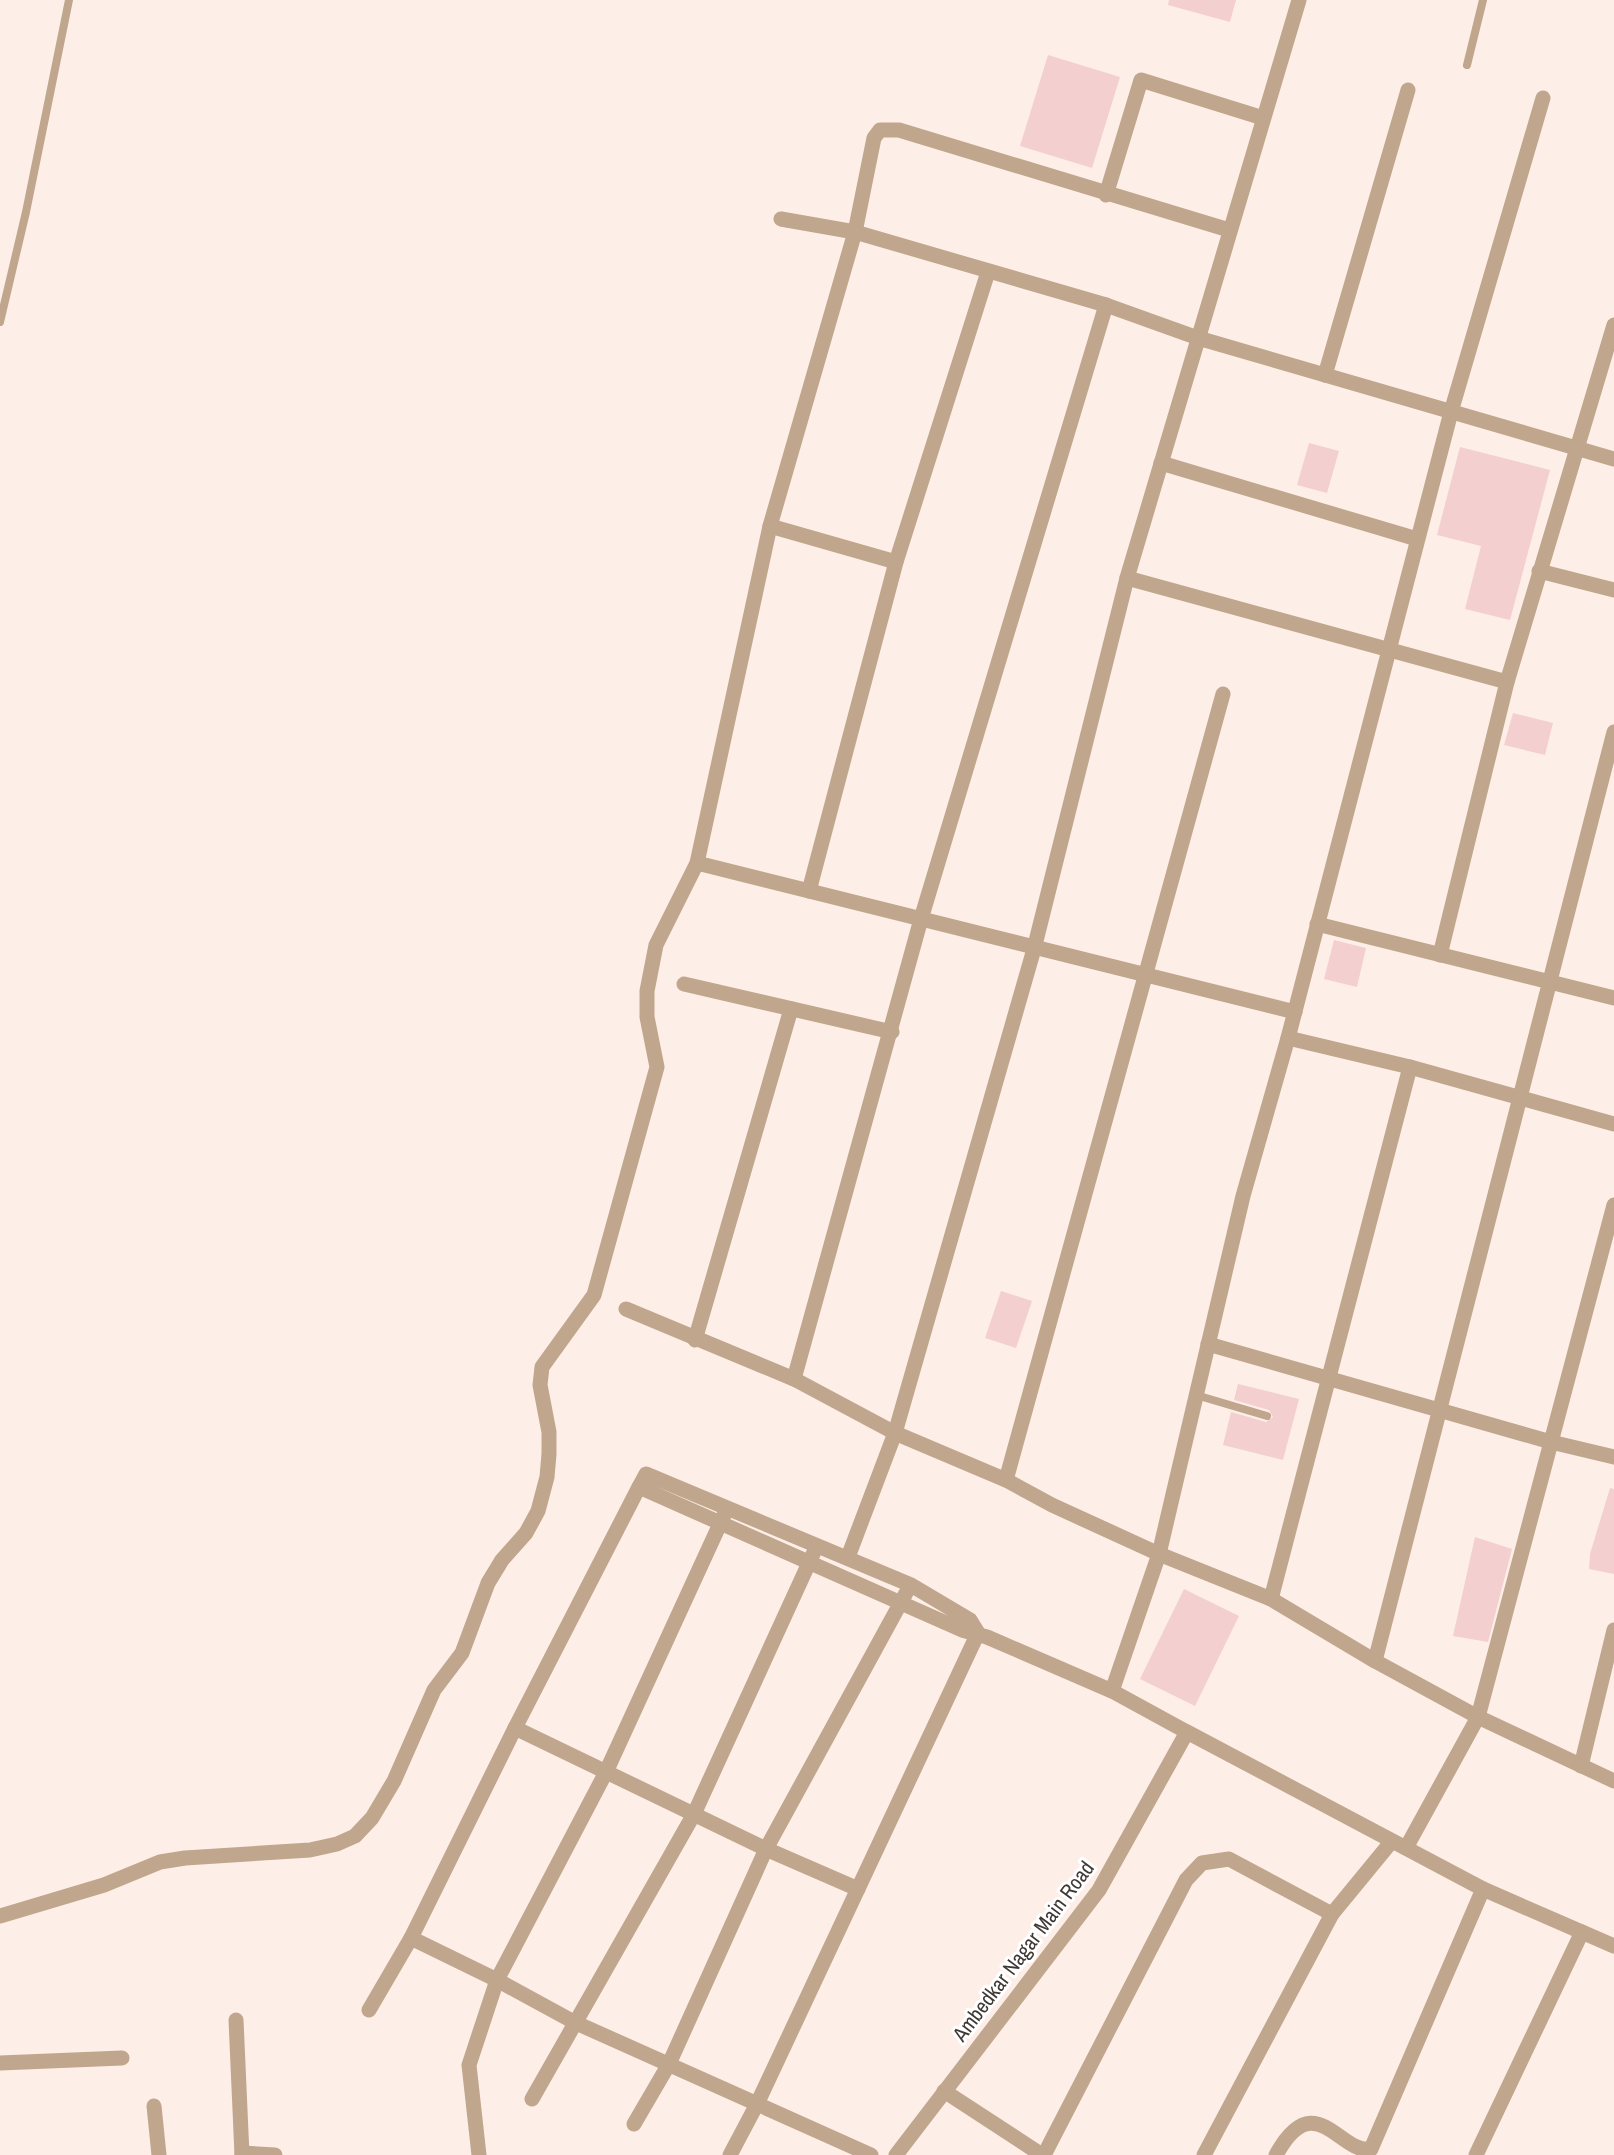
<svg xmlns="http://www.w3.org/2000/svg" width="1614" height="2155" font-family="'Archivo Narrow',sans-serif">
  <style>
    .building { fill: #f3cfd0 }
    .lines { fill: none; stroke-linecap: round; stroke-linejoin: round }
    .service { stroke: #bfa68d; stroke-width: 8 }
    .minor { stroke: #bfa68d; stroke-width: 15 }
    .tertiary { stroke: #bfa68d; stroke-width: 15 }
    .labels { text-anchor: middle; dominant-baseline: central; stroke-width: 6; stroke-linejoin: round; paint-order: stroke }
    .street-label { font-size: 21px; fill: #3f3936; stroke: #fff }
  </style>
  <rect width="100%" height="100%" fill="#feeee8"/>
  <g class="building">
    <path d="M1169,0H1236L1230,22L1168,5Z"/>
    <path d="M1048,55L1120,77L1092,168L1020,146Z"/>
    <path d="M1309,443L1339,451L1327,493L1297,485Z"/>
    <path d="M1460,447L1550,470L1510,620L1465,609L1481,546L1437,535Z"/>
    <path d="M1513,713L1553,723L1545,755L1504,745Z"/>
    <path d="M1334,940L1366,948L1357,987L1324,979Z"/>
    <path d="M1001,1291L1032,1301L1016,1348L985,1338Z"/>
    <path d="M1238,1384L1299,1399L1283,1460L1223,1445L1231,1412L1266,1422L1273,1417L1269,1410L1234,1400Z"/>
    <path d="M1610,1488L1614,1489V1574L1589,1569L1590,1554Z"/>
    <path d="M1475,1537L1512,1549L1488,1642L1453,1636Z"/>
    <path d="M1184,1589L1239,1616L1195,1706L1140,1679Z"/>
  </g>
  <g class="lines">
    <g class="service">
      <path d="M1467,65L1483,0"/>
      <path d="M0,322L26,212L69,0"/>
      <path d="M1196,1395L1267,1416"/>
    </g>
    <g class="minor">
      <path d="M1106,195L1141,80L1263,118"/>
      <path d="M781,219L855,232L1106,305L1198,338L1614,459"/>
      <path d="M1229,230L899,130H880L874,138L855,232L770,526L697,863L1295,1012"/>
      <path d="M1325,375L1408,90"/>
      <path d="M1161,463L1417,539"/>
      <path d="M770,526L896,562"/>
      <path d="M1539,571L1614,590"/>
      <path d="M1127,578L1507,682"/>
      <path d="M809,891L896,562L988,272"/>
      <path d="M1317,924L1614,998"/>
      <path d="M1440,955L1507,682L1614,325"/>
      <path d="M684,984L892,1032"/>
      <path d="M1288,1038L1410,1067L1614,1124"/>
      <path d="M626,1309L794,1379L895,1433L1006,1480L1052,1505L1159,1554L1271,1599L1375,1661L1478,1717L1614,1781"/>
      <path d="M695,1340L791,1009"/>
      <path d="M1208,1344L1551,1442L1614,1457"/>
      <path d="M794,1379L921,919L1106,305"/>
      <path d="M1006,1480L1223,694"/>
      <path d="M848,1557L895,1433L1034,949L1127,578L1299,0"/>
      <path d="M1271,1599L1410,1067"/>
      <path d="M978,1633L970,1620L911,1585L646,1474L639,1487L962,1630L987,1637L1112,1691L1187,1732"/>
      <path d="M1375,1661L1614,732"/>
      <path d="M1112,1691L1159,1554L1243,1196L1288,1038L1451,412L1543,98"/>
      <path d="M515,1728L766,1849L858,1889"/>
      <path d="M1581,1766L1614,1630"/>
      <path d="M1406,1848L1478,1717L1614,1205"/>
      <path d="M0,1916L104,1885L160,1862L185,1858L310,1850L337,1844L355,1836L372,1818L394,1781L434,1690L462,1653L488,1583L502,1560L526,1533L538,1511L547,1477L549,1454V1432L540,1385L542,1367L594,1295L657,1067L647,1017V991L656,945L697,863"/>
      <path d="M411,1938L497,1980L574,2022L871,2155"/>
      <path d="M369,2010L411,1938L515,1728L639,1487"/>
      <path d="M236,2020L242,2155"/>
      <path d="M0,2063L122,2058"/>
      <path d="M944,2091L1042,2155"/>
      <path d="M532,2099L694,1814L814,1552"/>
      <path d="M154,2106L159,2155"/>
      <path d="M634,2124L669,2064L766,1849L906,1593"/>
      <path d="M242,2153L275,2155"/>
      <path d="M479,2155L469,2065L497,1980L606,1772L725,1513"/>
      <path d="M730,2155L757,2104L978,1633"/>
      <path d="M1044,2155L1186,1880L1202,1863L1229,1859L1332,1914"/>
      <path d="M1204,2155L1332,1914L1392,1841"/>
      <path d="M1276,2155C1315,2084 1340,2155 1371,2149L1483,1889"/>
      <path d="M1476,2155L1582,1932"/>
    </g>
    <path class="tertiary" d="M896,2155L1099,1890L1187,1732L1483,1889L1614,1946"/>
  </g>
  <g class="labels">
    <g class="street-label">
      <text transform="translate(1023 1951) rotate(-53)">Ambedkar Nagar Main Road</text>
    </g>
  </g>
</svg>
